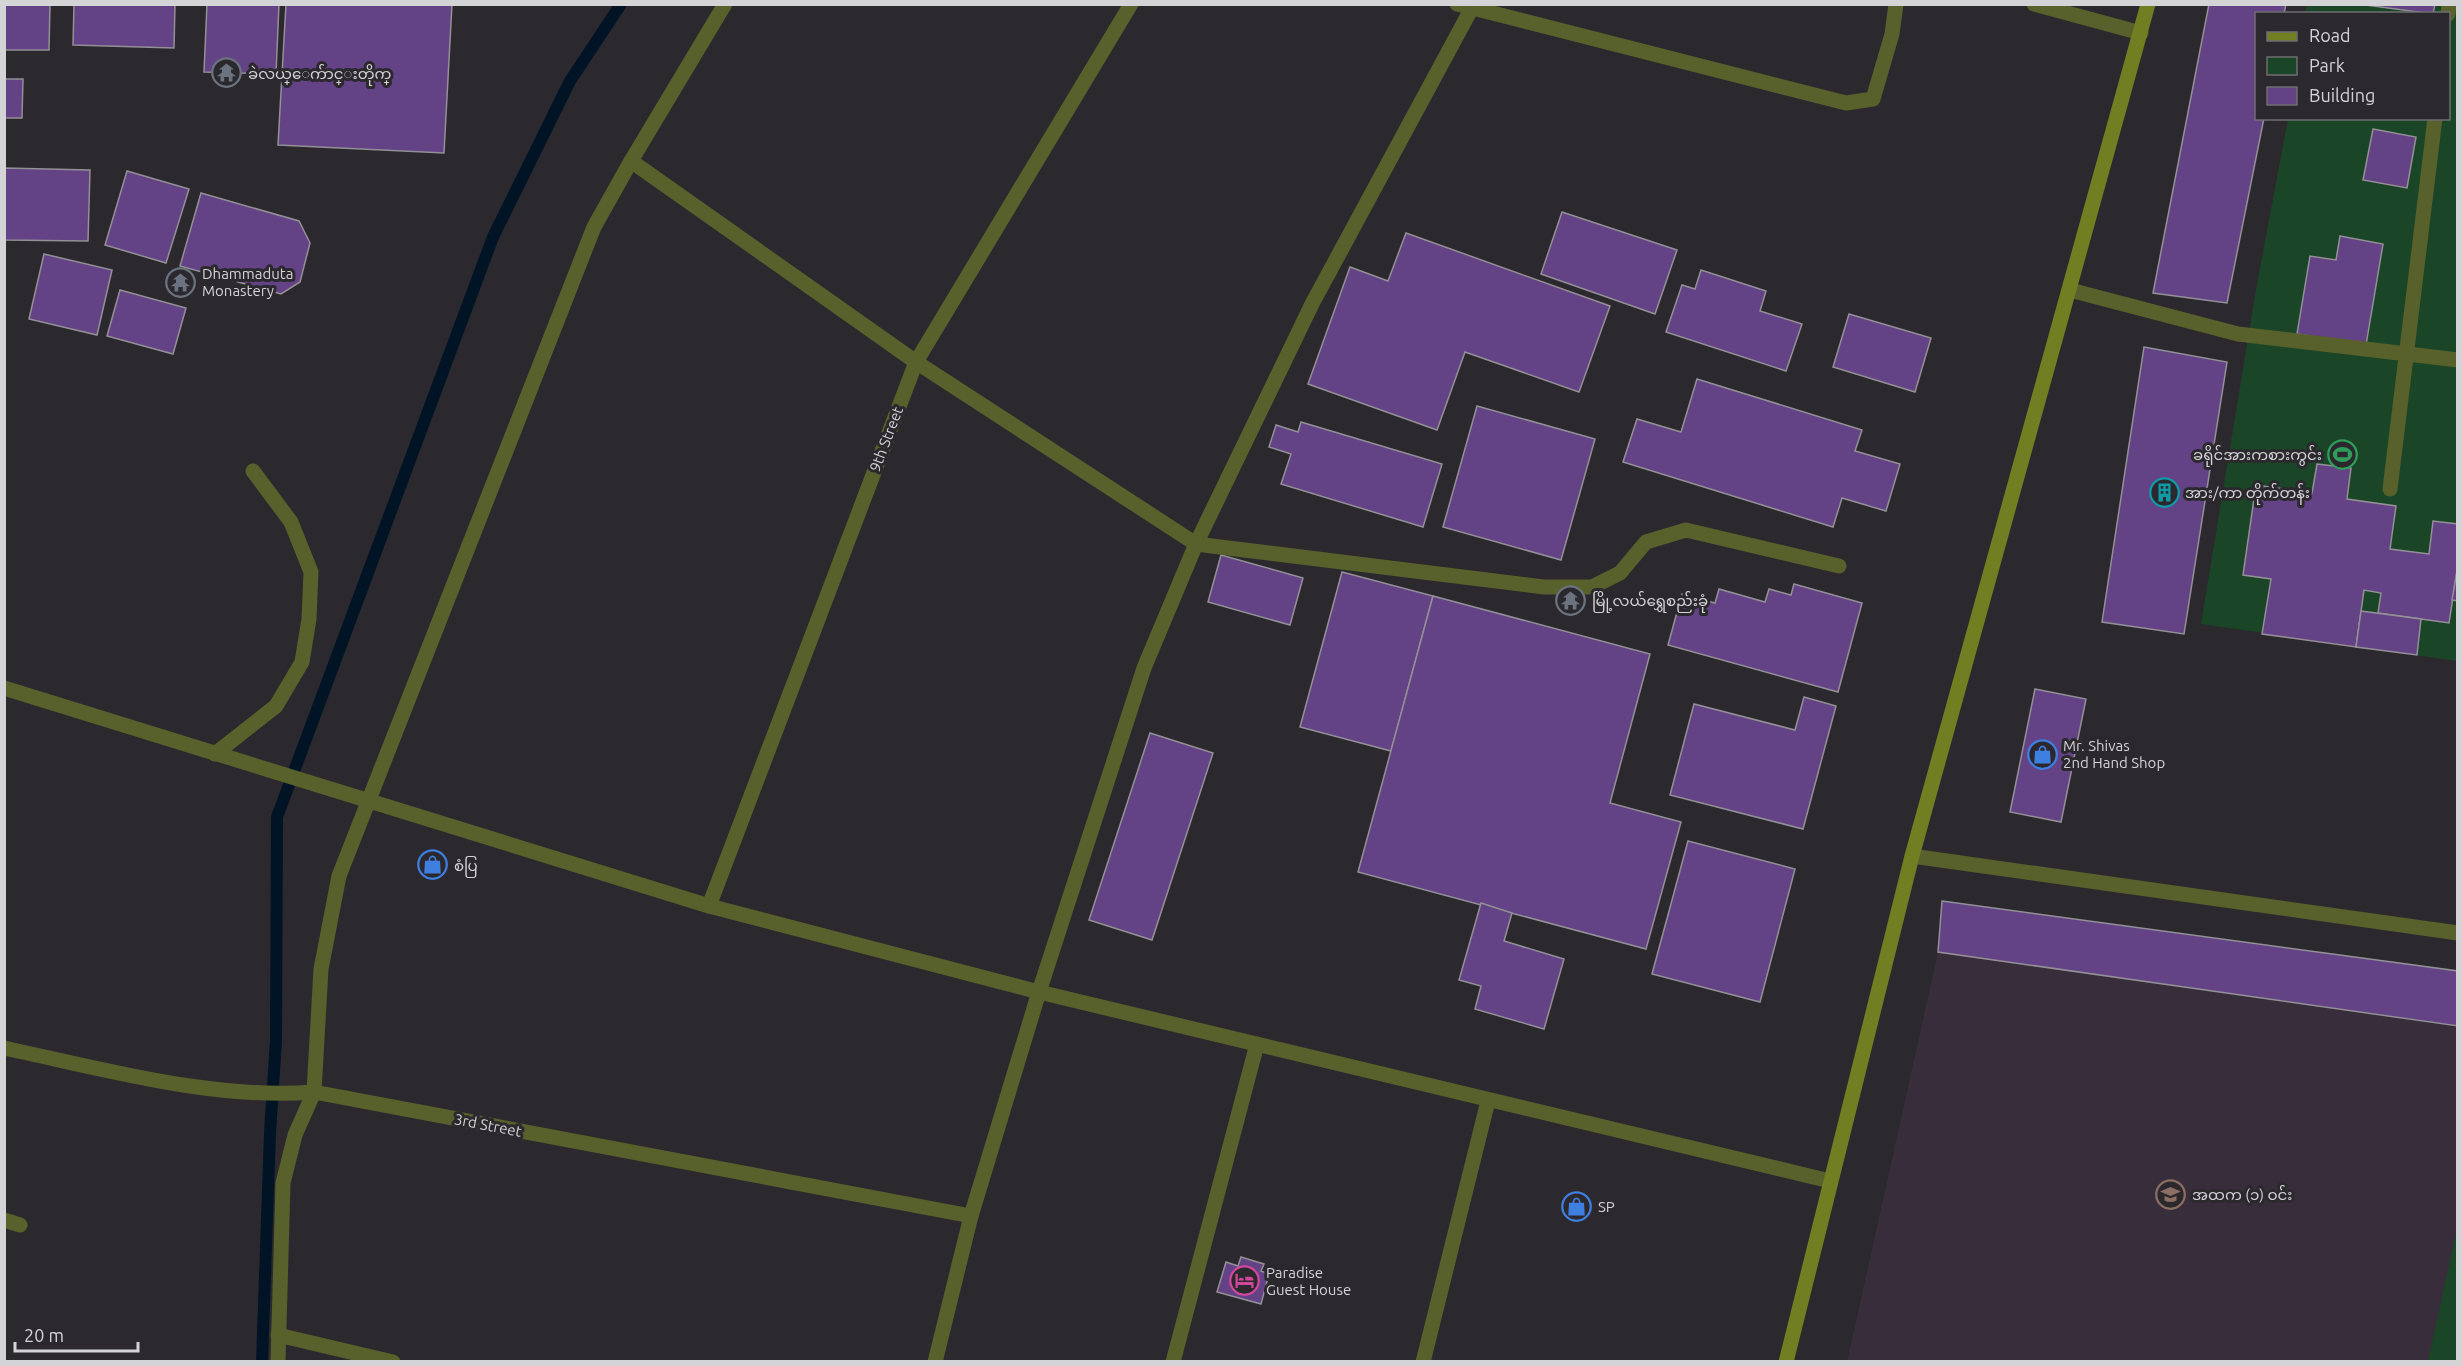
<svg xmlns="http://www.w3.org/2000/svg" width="2462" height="1366" font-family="Ubuntu,'Noto Sans Myanmar',sans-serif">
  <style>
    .education { fill: #382d3b }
    .green { fill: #1a4627 }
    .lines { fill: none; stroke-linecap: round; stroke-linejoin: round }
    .stream { stroke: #011425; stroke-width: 12 }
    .building { fill: #634285; stroke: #939096; stroke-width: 1.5 }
    .lane { stroke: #58602b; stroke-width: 15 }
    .street { stroke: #58602b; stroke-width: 15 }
    .secondary { stroke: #717e21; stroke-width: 15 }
    .labels { text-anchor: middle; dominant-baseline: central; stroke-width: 6; stroke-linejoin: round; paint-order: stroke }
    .poi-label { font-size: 15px; fill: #d4d3d6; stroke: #2b292e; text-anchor: start }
    .street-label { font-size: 15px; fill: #d4d3d6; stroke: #2b292e }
  </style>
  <rect width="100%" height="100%" fill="#2b292e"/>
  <path class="education" d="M1938,952L2457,1027V1361L1847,1362Z"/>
  <g class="green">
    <path d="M2307,5H2457V661L2201,624L2257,284L2288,119L2448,118V14L2305,13Z"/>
    <path d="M2457,1229V1361H2428Z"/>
  </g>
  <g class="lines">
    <path class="stream" d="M262,1362L270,1133L276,1041L277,817L493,237L570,81L621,4"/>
  </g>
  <g class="building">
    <path d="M4,4H50L49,50H4Z"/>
    <path d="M74,4H175L174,48L73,45Z"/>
    <path d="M207,4H279L276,74L204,72Z"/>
    <path d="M286,4H452L444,153L278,145Z"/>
    <path d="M2209,4H2286L2284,14H2256V118H2264L2227,303L2153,293Z"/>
    <path d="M2358,4H2435L2433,14Z"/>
    <path d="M4,79H23L22,118H4Z"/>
    <path d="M2373,129L2416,137L2407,188L2363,180Z"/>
    <path d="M4,168L90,170L88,241L4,240Z"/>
    <path d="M127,171L189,189L166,263L105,245Z"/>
    <path d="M201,193L299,221L310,243L300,282L281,294L180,266Z"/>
    <path d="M1562,212L1677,250L1655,314L1541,274Z"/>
    <path d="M1406,233L1610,306L1579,392L1465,352L1437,430L1308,384L1350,267L1388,281Z"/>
    <path d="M2340,236L2383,244L2366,345L2297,334L2310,256L2336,260Z"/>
    <path d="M44,254L112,270L97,335L29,319Z"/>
    <path d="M1701,270L1766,291L1760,311L1802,324L1786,371L1666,332L1682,285L1695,289Z"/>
    <path d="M120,290L186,308L173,354L107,336Z"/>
    <path d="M1849,314L1931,338L1915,392L1833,367Z"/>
    <path d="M2144,347L2227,362L2184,634L2102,622Z"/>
    <path d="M1697,379L1862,430L1855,451L1900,464L1886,511L1842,498L1833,527L1623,462L1637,419L1681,432Z"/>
    <path d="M1477,406L1595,439L1561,560L1443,527Z"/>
    <path d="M1301,422L1442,464L1423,527L1281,484L1291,454L1269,447L1276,425L1298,432Z"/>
    <path d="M2317,464L2351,468L2347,499L2396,506L2390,549L2429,554L2433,521L2458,524V565L2449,623L2378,613L2381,593L2364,590L2356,647L2262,634L2271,579L2243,575L2256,485L2312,493Z"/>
    <path d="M1221,555L1303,578L1290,625L1208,602Z"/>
    <path d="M2458,565V601L2452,600Z"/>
    <path d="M1342,572L1433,596L1391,751L1300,727Z"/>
    <path d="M1794,584L1862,603L1838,692L1668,645L1682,594L1715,603L1719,589L1765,602L1769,589L1791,595Z"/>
    <path d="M1433,596L1650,654L1610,803L1681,822L1646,949L1358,872Z"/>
    <path d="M2361,611L2421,619L2417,655L2356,647Z"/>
    <path d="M2035,689L2086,699L2061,822L2010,812Z"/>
    <path d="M1804,697L1836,706L1803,829L1670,795L1694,704L1795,730Z"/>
    <path d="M1150,733L1213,753L1152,940L1089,920Z"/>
    <path d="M1688,841L1795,869L1760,1002L1652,974Z"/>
    <path d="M1942,901L2458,971V1026L1938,952Z"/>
    <path d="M1481,903L1512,913L1504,941L1564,959L1544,1029L1475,1009L1481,986L1459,980Z"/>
    <path d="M1241,1257L1264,1264L1261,1271L1269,1274L1261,1304L1217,1292L1226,1262L1238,1266Z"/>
  </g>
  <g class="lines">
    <g class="lane">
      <path d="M2448,14L2449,4"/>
      <path d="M2070,290L2238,334L2458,360"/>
      <path d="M2390,489L2435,118"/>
      <path d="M1196,544L1544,587H1592L1620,573L1646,542L1686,530L1839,566"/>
    </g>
    <g class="street">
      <path d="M1457,4L1846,103L1873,99L1892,34L1896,4"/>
      <path d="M2034,4L2141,33"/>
      <path d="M631,161L916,362L1196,544"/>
      <path d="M4,688L709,906L1039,992L1830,1181"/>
      <path d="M215,754L276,706L302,662L309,619L311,572L291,522L253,471"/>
      <path d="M1912,856L2458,933"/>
      <path d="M709,906L916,362L1131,4"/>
      <path d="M4,1048C104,1069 212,1100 314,1092L971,1216"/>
      <path d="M4,1220L20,1225"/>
      <path d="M278,1335L393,1362"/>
      <path d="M278,1362L283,1183L295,1135L314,1092L321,969L339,876L594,227L631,161L725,4"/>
      <path d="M935,1362L971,1216L1039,992L1144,668L1196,544L1312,304L1474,4"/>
      <path d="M1173,1362L1257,1044"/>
      <path d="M1423,1362L1488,1101"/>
    </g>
    <path class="secondary" d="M1786,1362L1912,856L2148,4"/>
  </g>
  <defs>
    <symbol id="temple-ring" viewBox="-11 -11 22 22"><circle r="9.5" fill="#2b292e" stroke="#6b7280" stroke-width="1.5"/><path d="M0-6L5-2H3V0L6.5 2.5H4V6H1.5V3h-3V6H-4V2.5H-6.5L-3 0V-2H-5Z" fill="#6b7280"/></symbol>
    <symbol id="stadium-ring" viewBox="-11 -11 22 22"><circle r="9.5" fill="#2b292e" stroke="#2e9e5b" stroke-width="1.5"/><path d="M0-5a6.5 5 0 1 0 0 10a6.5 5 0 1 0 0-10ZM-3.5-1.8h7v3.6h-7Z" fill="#2e9e5b"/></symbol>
    <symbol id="building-ring" viewBox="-11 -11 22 22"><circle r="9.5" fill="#2b292e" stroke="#0f9aa8" stroke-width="1.5"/><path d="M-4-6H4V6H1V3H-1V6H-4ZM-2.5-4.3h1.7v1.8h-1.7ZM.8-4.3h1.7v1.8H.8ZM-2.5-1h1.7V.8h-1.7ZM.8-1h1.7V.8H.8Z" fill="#0f9aa8"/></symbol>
    <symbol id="shop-ring" viewBox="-11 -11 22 22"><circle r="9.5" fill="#2b292e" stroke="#3f7fe0" stroke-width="1.5"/><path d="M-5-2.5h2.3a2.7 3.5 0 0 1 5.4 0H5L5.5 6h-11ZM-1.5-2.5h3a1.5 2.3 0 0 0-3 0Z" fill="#3f7fe0"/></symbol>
    <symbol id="school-ring" viewBox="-11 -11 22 22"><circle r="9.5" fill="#2b292e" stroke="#8d6e63" stroke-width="1.5"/><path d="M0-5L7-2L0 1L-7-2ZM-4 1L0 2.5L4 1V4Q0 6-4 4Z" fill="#8d6e63"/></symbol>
    <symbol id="hotel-ring" viewBox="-11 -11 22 22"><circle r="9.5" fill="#2b292e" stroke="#d1479c" stroke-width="1.5"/><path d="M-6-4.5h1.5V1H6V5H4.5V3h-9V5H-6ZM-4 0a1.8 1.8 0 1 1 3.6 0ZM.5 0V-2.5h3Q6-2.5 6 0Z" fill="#d1479c"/></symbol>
  </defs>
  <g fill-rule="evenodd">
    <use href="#temple-ring" x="210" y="56" width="33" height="33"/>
    <use href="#temple-ring" x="164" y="266" width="33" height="33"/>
    <use href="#stadium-ring" x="2326" y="438" width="33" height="33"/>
    <use href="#building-ring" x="2148" y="476" width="33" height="33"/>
    <use href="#temple-ring" x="1554" y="584" width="33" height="33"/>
    <use href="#shop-ring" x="2026" y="738" width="33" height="33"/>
    <use href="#shop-ring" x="416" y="848" width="33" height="33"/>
    <use href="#school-ring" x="2154" y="1178" width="33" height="33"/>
    <use href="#shop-ring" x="1560" y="1190" width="33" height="33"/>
    <use href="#hotel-ring" x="1228" y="1264" width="33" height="33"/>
  </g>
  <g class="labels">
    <g class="poi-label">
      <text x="248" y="73">ခဲလယ္ေက်ာင္းတိုက္</text>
      <text x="202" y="273">Dhammaduta<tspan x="202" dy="17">Monastery</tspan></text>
      <text x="2322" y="454" text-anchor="end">ခရိုင်အားကစားကွင်း</text>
      <text x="2185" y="492">အား/ကာ တိုက်တန်း</text>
      <text x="1592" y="600">မြို့လယ်ရွှေစည်းခုံ</text>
      <text x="2063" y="745">Mr. Shivas<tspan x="2063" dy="17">2nd Hand Shop</tspan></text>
      <text x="454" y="865">စံပြ</text>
      <text x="2192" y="1194">အထက (၁) ဝင်း</text>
      <text x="1598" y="1206">SP</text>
      <text x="1266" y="1272">Paradise<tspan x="1266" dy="17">Guest House</tspan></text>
    </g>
    <g class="street-label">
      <text transform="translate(886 439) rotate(-69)">9th Street</text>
      <text transform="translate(488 1125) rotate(11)">3rd Street</text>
    </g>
  </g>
  <rect width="2462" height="1366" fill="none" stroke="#d4d3d6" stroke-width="12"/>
  <rect x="2255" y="12" width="195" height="108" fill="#2b292e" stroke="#6f6d71" stroke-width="1.5"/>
  <rect x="2267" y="32" width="30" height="9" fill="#717e21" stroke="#6f6d71" stroke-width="1.5"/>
  <text x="2309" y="42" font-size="18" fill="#d4d3d6">Road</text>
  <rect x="2267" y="57" width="30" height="18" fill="#1a4627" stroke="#6f6d71" stroke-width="1.5"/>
  <text x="2309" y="72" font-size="18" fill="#d4d3d6">Park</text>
  <rect x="2267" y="87" width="30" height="18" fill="#634285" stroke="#6f6d71" stroke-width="1.5"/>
  <text x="2309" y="102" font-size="18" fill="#d4d3d6">Building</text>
  <path d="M15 1342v9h123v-9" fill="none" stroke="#d4d3d6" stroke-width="3"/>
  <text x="24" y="1342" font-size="18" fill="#d4d3d6" stroke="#2b292e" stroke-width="4.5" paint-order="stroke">20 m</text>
</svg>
